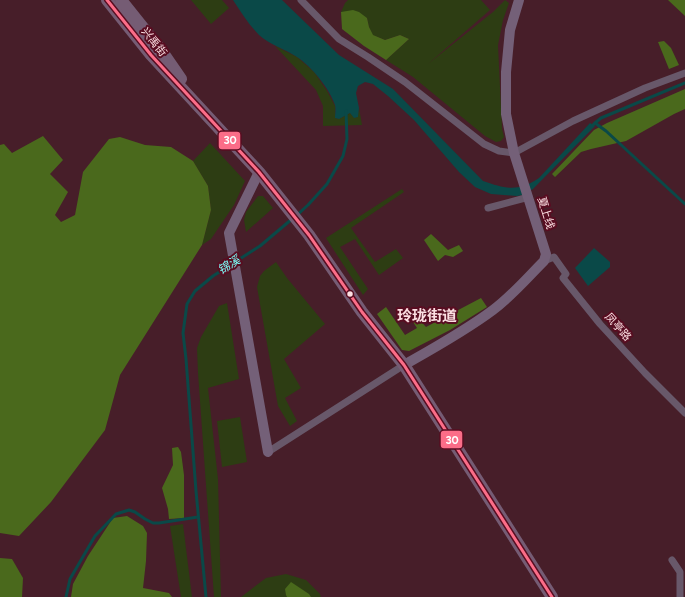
<svg xmlns="http://www.w3.org/2000/svg" width="685" height="597" font-family="Figtree,'Noto Sans SC',sans-serif">
  <style>
    .green { fill: #2d3d13 }
    .forest { fill: #4a691c }
    .water { fill: #0a4948 }
    .lines { fill: none; stroke-linecap: round; stroke-linejoin: round }
    .stream { stroke: #0a4948; stroke-width: 3 }
    .street { stroke: #68586a; stroke-width: 7 }
    .secondary { stroke: #746078; stroke-width: 10 }
    .primary { stroke: #755c74; stroke-width: 12 }
    .bus-1-casing { stroke: #580d21; stroke-width: 6 }
    .bus-1 { stroke: #fb6d88; stroke-width: 3 }
    .bus-dot { fill: #fcdfe2; stroke: #580d21; stroke-width: 1.5 }
    .labels { text-anchor: middle; dominant-baseline: central; stroke-width: 4; stroke-linejoin: round; paint-order: stroke }
    .street-label { font-size: 11px; fill: #fcdfe2; stroke: #580d21 }
    .water-label { font-size: 12px; font-style: italic; fill: #7bfaf5; stroke: #580d21 }
    .district-label { font-size: 15px; font-weight: bold; fill: #fcdfe2; stroke: #580d21 }
    .line-badge { stroke: #580d21; stroke-width: 1.5 }
    .badge-label { font-size: 11px; text-anchor: middle; font-weight: bold; fill: #fff }
  </style>
  <rect width="100%" height="100%" fill="#471e29"/>
  <g class="green">
    <path d="M191,0H222L229,8L211,24Z"/>
    <path d="M348,0H481L490,10L428,64L493,12L505,0L509,3L503,20L498,45L502,129L504,137L501,141L496,142L485,136L413,77L386,60L409,39L400,35L385,40L372,35L369,27L367,18L341,12L345,3Z"/>
    <path d="M275,46L297,57L314,72L327,91L335,106V118L339,119L350,113L355,118L358,116L359,108L362,125L323,126V106L316,90Z"/>
    <path d="M210,143L245,181L234,205L211,239L202,245L211,210L208,186L193,161Z"/>
    <path d="M402,189L404,192L351,228L375,262L396,249L403,258L379,275L355,239L340,247L368,289L363,295L326,238Z"/>
    <path d="M258,196H263L273,208L246,232L244,220L246,212Z"/>
    <path d="M276,262L287,278L325,324L284,359L301,388L285,398L297,421L290,426L278,406L257,287L260,276L264,271Z"/>
    <path d="M227,303L239,379L208,388L218,479L221,597H214L198,373L197,348L201,337L219,306Z"/>
    <path d="M240,417L247,462L222,467L217,421Z"/>
    <path d="M183,524L192,597H181L170,526Z"/>
    <path d="M286,574L306,580L320,594L321,597H241L266,578Z"/>
  </g>
  <g class="forest">
    <path d="M668,0H685V16Z"/>
    <path d="M353,10L359,12L367,18L369,27L373,35L385,40L400,35L409,39L386,60L364,46L342,29L341,12Z"/>
    <path d="M664,41L671,48L679,65L669,69L658,42Z"/>
    <path d="M685,89V109L674,114L626,141L591,149L581,152L555,177L552,174L594,130L607,123Z"/>
    <path d="M43,136L63,160L50,174L68,192L55,215L61,222L75,215L83,172L109,139L120,137L145,145L171,147L193,161L208,186L211,210L202,245L120,375L105,430L51,502L19,536L0,533V145L4,144L12,153Z"/>
    <path d="M431,234L448,250L459,245L463,251L453,257L445,255L438,261L424,240Z"/>
    <path d="M481,298L487,307L450,330L409,351L402,350L377,314L386,307L405,335L417,328L411,319L415,315L426,327Z"/>
    <path d="M178,447L181,452L184,475V518L169,519L168,509L162,488L173,465L172,448Z"/>
    <path d="M127,516L143,526L147,533L146,561L143,588L169,593L172,597H71L73,584L88,556L113,518Z"/>
    <path d="M0,558L12,559L23,578L22,597H0Z"/>
    <path d="M291,582L309,594L311,597H287L286,595L285,589Z"/>
  </g>
  <g class="water">
    <path d="M233,0H282L339,55L393,89L483,181C506,189 518,192 539,178L590,123L595,126L533,189L523,195L517,196L491,194L475,187L459,172L414,120L388,96L373,84L365,82L358,86L356,93L359,108L358,117L354,118L350,113L339,119L335,118C335,114 336,109 335,105C329,88 312,67 297,57C285,49 270,45 259,35C249,25 241,12 233,0Z"/>
    <path d="M594,248L610,262V267L588,286L575,268Z"/>
  </g>
  <g class="lines">
    <g class="stream">
      <path d="M595,123L606,131L685,204"/>
      <path d="M591,127L595,123L601,118L685,83"/>
      <path d="M296,216L308,205L327,184L343,156L347,139L346,111"/>
      <path d="M66,597L70,579L95,536L116,514L129,510L135,512L145,519L153,523H159L198,517"/>
      <path d="M206,597L196,491L186,359L183,333L187,304L195,291L213,276L260,246L292,219"/>
    </g>
    <g class="street">
      <path d="M301,0L339,39L368,57L405,82L484,144L499,151L514,153L573,121L645,88L685,73"/>
      <path d="M488,208L529,197"/>
      <path d="M544,261L554,257L566,274L563,278L600,324L645,373L685,413"/>
      <path d="M268,452L404,365"/>
      <path d="M672,560L680,572V597"/>
    </g>
    <g class="secondary">
      <path d="M259,172L229,233L268,452"/>
      <path d="M404,365C434,348 465,331 493,310C512,296 528,277 544,261L546,254L514,153L506,114V72L510,30L519,0"/>
    </g>
    <g class="primary">
      <path d="M107,0L151,55L259,172L309,235L362,312L404,365L552,597"/>
      <path d="M121,0L161,50L181,79"/>
    </g>
    <defs>
      <path id="bus-1" d="M107,0L151,55L259,172L309,235L362,312L404,365L552,597"/>
    </defs>
    <use href="#bus-1" class="bus-1-casing"/>
    <use href="#bus-1" class="bus-1"/>
  </g>
  <circle class="bus-dot" cx="350" cy="294" r="3.5"/>
  <g class="labels">
    <g class="street-label">
      <text transform="translate(154 42) rotate(52)">兴禹街</text>
      <text transform="translate(546 213) rotate(73)">夏上线</text>
      <text transform="translate(618 327) rotate(48)">凤亭路</text>
    </g>
    <g class="water-label">
      <text transform="translate(229 265) rotate(-32)">锦溪</text>
    </g>
    <g class="district-label">
      <text x="427" y="316">玲珑街道</text>
    </g>
  </g>
  <g class="line-badge">
    <rect x="218" y="131" width="23" height="19" rx="4" fill="#fb6d88"/>
    <rect x="440" y="430" width="23" height="19" rx="4" fill="#fb6d88"/>
  </g>
  <g class="badge-label">
    <text x="230" y="144">30</text>
    <text x="452" y="444">30</text>
  </g>
</svg>
